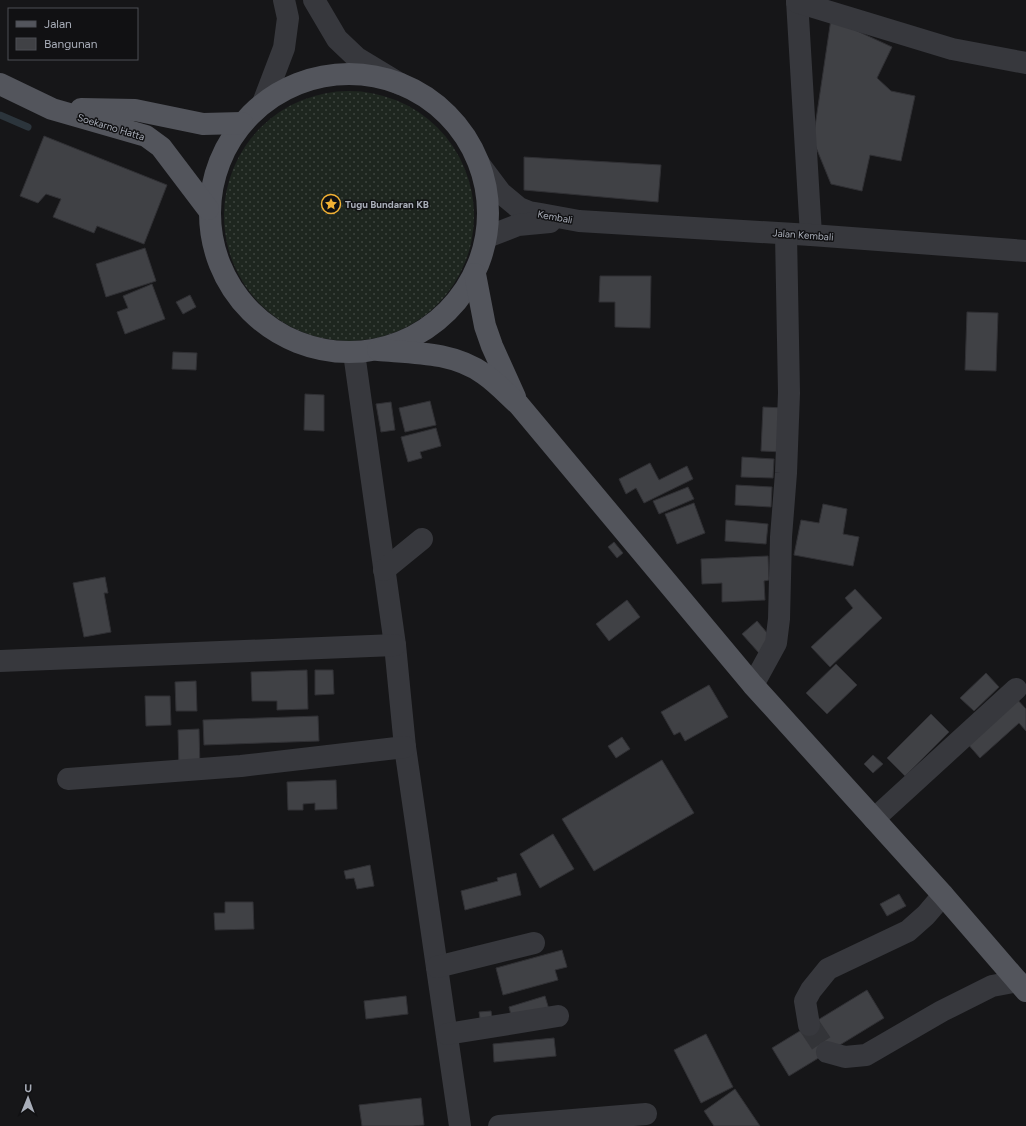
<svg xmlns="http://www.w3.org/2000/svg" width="1026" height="1126" font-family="Figtree,sans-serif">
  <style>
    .park { fill: url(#park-dots) }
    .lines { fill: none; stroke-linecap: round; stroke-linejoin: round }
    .stream { stroke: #2c353c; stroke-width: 7 }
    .building { fill: #404145; stroke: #303034 }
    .minor-tunnel { stroke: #333438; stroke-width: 22; stroke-dasharray: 22 11; stroke-linecap: butt }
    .minor { stroke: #37383d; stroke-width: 22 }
    .major { stroke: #53555c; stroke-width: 22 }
    .labels { text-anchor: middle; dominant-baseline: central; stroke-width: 3; stroke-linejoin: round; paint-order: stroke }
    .street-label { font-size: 10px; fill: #a8adb8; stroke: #111113 }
    .poi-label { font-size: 10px; font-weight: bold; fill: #a8adb8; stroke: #111113; text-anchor: start }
  </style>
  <defs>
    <pattern id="park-dots" width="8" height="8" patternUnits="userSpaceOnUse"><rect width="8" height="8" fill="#1e261f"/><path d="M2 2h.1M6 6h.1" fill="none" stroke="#3c433d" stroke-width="1.8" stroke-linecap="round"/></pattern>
  </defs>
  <rect width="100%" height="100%" fill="#161618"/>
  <circle class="park" cx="349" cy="216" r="125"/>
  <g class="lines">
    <path class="stream" d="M0,115L28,127"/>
  </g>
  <g class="building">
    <path d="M831,19L892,47L877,78L891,91L915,96L901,161L870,155L862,191L831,184L813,140Z"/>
    <path d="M44,136L167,185L144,244L97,226L94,233L53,217L61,199L46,194L38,203L20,196Z"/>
    <path d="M524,157L661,165L658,202L524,190Z"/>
    <path d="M145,248L156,281L106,297L96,264Z"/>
    <path d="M600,276H651L650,328L615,327V302H599Z"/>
    <path d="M152,284L165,319L125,334L117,312L128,308L123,296Z"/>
    <path d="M190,295L196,307L183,314L176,302Z"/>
    <path d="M967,312L998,313L996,371L965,370Z"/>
    <path d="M173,352L197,353L196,370L172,369Z"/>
    <path d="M305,394L324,395V431L304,430Z"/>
    <path d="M430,401L436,425L405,432L399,408Z"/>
    <path d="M391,402L395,430L381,432L376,404Z"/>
    <path d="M763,407L785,408L783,452L761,451Z"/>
    <path d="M436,428L441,446L420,452L422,458L408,462L401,437Z"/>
    <path d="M742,457L774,459L773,478L741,477Z"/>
    <path d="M650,463L659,480L687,466L693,479L644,503L636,488L626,494L619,479Z"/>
    <path d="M736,485L772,487L771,507L735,505Z"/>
    <path d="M688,487L694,499L659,514L653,501Z"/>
    <path d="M694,503L705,533L677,544L665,514Z"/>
    <path d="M823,504L847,509L843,534L859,537L853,566L794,555L801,520L819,523Z"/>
    <path d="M726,520L768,524L766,544L725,541Z"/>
    <path d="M614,542L623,553L617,558L608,547Z"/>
    <path d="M768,556L769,580L764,581L765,600L722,602V583L702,584L701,559Z"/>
    <path d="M105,577L108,593H104L111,632L84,637L73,583Z"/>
    <path d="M855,589L882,618L830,667L811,647L853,608L845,598Z"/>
    <path d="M627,600L640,617L609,641L596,624Z"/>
    <path d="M757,621L774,641L759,653L742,634Z"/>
    <path d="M836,664L857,685L827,714L806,693Z"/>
    <path d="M307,670L308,709L277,710V701H252L251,672Z"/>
    <path d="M315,670H333L334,694L315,695Z"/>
    <path d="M986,673L999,687L974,711L960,698Z"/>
    <path d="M196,681L197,711H176L175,682Z"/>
    <path d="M709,685L728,717L685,741L680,732L674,735L661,712Z"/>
    <path d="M145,696H170L171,725L146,726Z"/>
    <path d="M1015,697L1026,709V731L1019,723L980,758L966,742Z"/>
    <path d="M931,714L949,732L905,776L887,758Z"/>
    <path d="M318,716L319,741L204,745L203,720Z"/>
    <path d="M199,729L200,768L179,769L178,730Z"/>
    <path d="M622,737L630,749L616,758L608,746Z"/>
    <path d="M873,755L883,764L873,773L864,764Z"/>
    <path d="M662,760L694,813L594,871L562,819Z"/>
    <path d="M336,780L337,809L315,810V803L303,804V810H288L287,782Z"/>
    <path d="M553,834L574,869L540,888L520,854Z"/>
    <path d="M370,865L374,886L357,889L354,878L346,879L344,871Z"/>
    <path d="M516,873L521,895L465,910L461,891L498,881L497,878Z"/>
    <path d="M899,894L906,906L887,916L880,904Z"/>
    <path d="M225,902H253L254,929L215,930L214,913H225Z"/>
    <path d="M562,950L567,967L555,970L558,980L503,995L496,968Z"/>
    <path d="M867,990L884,1018L789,1076L772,1048Z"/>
    <path d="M406,996L408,1014L366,1019L364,1001Z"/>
    <path d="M545,996L550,1013L513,1023L509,1007Z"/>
    <path d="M491,1011L493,1024L481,1025L479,1012Z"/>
    <path d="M706,1034L733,1087L701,1103L674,1050Z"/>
    <path d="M554,1038L556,1056L494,1062L493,1044Z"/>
    <path d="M735,1089L760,1126H714L704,1111Z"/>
    <path d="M421,1098L424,1125L413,1126H362L359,1105Z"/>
  </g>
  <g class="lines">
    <path class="minor-tunnel" d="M809,1025L827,1052"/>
    <g class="minor">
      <path d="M314,0L337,39L357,58L400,84"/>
      <path d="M797,0L811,235"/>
      <path d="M797,2L952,49L1026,63"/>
      <path d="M263,103L284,48L288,18L284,0"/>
      <path d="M480,165L501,193L519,208L529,212L541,214L579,221L811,235L1026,251"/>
      <path d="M487,237L518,225L550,222"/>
      <path d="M354,353L395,645L405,747L460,1126"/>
      <path d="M384,570L422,539"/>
      <path d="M0,661L395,645"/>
      <path d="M753,685L776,643L779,619L781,537L786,473L789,393L786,234"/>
      <path d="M68,779L241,766L405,747"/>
      <path d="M874,819L1016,689"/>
      <path d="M437,967L534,943"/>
      <path d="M809,1025L805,1001L811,990L828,969L908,931L926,915L943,895"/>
      <path d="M447,1034L558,1016"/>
      <path d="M827,1052L845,1057L866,1055L942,1011L992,986L1018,981"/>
      <path d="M499,1126L646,1114"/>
    </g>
    <g class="major">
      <circle cx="349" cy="213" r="139"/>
      <path d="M0,84L52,109L146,136L161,147L208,209"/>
      <path d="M81,109L135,110L203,124L242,123"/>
      <path d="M475,274L485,326L492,346L515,397"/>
      <path d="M378,350C415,353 453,352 484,374C497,383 508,395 519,405L753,685L943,895L1026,991"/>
    </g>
  </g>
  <defs>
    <symbol id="sight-ring" viewBox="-11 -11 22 22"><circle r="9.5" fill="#111113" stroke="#f2b134" stroke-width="1.5"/><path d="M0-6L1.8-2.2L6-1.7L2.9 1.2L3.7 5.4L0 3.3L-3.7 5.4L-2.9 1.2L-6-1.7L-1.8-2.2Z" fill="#f2b134"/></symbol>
  </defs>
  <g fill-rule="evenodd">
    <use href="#sight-ring" x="320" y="193" width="22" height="22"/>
  </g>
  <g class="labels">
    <g class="street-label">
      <text transform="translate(111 127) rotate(17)">Soekarno Hatta</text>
      <text transform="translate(555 217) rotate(10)">Kembali</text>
      <text transform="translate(803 235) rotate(4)">Jalan Kembali</text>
    </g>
    <g class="poi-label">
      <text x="345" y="204">Tugu Bundaran KB</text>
    </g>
  </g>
  <rect x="8" y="8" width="130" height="52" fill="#111113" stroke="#4d4f55"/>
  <rect x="16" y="21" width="20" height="6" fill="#53555c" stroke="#4d4f55"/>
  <text x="44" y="28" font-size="12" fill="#a8adb8">Jalan</text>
  <rect x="16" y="38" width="20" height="12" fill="#404145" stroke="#4d4f55"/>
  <text x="44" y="48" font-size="12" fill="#a8adb8">Bangunan</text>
  <g transform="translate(28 1098) rotate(1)" stroke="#111113" stroke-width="3" paint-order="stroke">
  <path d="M0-3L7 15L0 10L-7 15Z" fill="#a8adb8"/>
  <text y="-6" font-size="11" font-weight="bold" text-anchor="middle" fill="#a8adb8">U</text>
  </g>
</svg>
